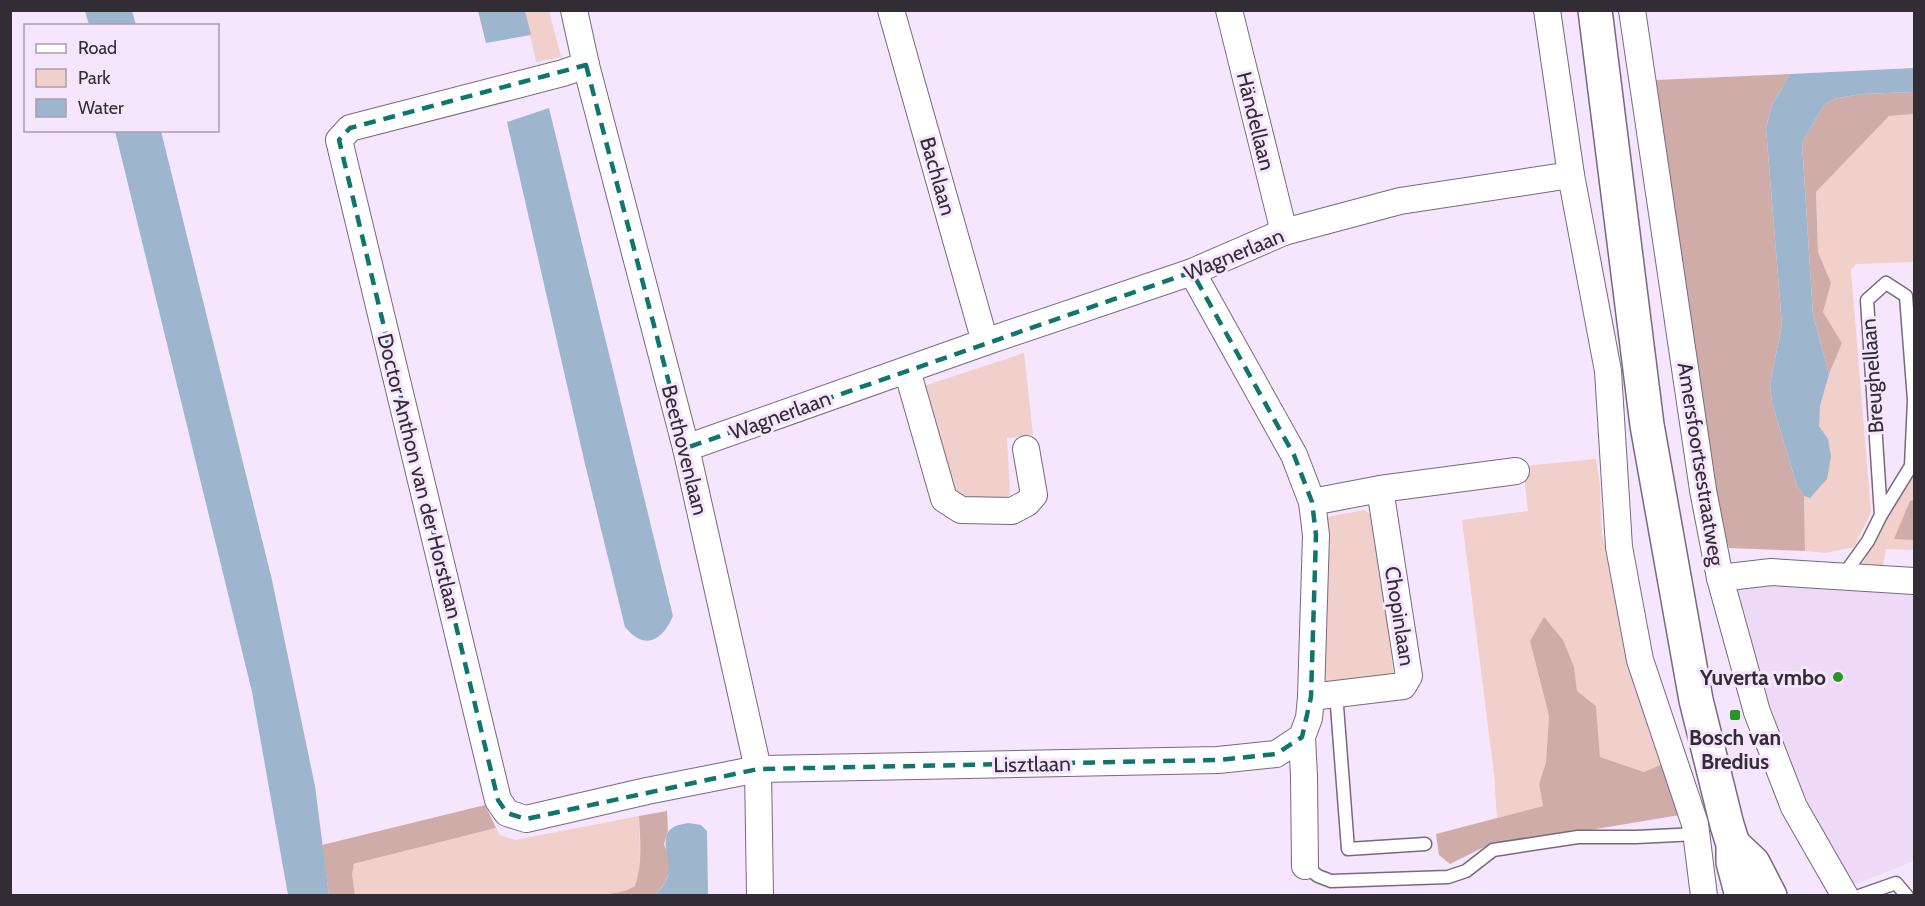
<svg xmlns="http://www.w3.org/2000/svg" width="1925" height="906" font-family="Cabin,sans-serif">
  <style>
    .built { fill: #eed9f6 }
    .green { fill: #f1cfcb }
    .forest { fill: #d0aca8 }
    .water { fill: #9db6ce }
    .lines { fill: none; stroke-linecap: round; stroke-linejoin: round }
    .service-casing { stroke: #77697e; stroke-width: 15 }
    .minor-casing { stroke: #77697e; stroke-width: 28 }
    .secondary-casing { stroke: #77697e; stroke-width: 36 }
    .service { stroke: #fff; stroke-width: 12 }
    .minor { stroke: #fff; stroke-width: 26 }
    .secondary { stroke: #fff; stroke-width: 33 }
    .marked { fill: none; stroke: #0f766e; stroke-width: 4.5; stroke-dasharray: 12 8; stroke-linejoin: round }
    .poi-dot { fill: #279622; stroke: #f6e6fd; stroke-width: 2 }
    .labels { text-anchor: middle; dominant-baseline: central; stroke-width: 6; stroke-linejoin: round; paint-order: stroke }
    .street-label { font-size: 21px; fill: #322c35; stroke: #f6e6fd }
    .poi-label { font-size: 21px; font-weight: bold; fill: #322c35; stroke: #f6e6fd; text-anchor: end }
  </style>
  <rect width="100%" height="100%" fill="#f6e6fd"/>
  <path class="built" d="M1782,583L1914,595V861L1851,886L1786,759L1735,586Z"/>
  <g class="green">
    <path d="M525,11H549L561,57L536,62Z"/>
    <path d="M1914,114V262L1856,264L1851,270L1871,512L1854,547L1826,553L1805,551L1804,496L1811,497L1828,440C1826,436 1821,432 1820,427C1812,410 1834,361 1842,343L1823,312L1831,283L1818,252L1816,192L1889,116Z"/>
    <path d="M1024,353L1033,435L1007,438L1010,494L1005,499L956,498L921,387Z"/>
    <path d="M1596,459L1600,485L1602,532L1620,624L1642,697L1664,763L1644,772L1600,757L1596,706L1577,691L1574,667L1530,641L1549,716L1546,762L1539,784L1543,806L1497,818L1494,774L1462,520L1528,511L1523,466Z"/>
    <path d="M1914,468V550L1886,549L1882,570L1860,568Z"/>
    <path d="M1364,510L1373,516L1394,677L1319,686L1322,518Z"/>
    <path d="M639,816L640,856L639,873L635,886L625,891L598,896L355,895L352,874L354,865L361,862L496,828L500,835L515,840Z"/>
  </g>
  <g class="forest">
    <path d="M1790,74L1772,105L1766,128L1782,325L1770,384L1772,403L1797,486L1804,496L1805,551L1729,548L1711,489L1656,80Z"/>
    <path d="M1914,92V114L1889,116L1816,192L1818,252L1831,283L1823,312L1842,343L1829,374L1813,315L1802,142L1824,105L1834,99L1861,94Z"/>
    <path d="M1914,500V540L1894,539L1910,501Z"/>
    <path d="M1544,617L1563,640L1574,667L1577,691L1596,706L1600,757L1644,772L1664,763L1673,801L1680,815L1482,848L1450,864L1439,855L1436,834L1543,806L1539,784L1546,762L1549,716L1530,641Z"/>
    <path d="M485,805L496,828L361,862L354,864L352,874L355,895H329L322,845Z"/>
    <path d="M667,811L668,831L664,844L669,858V873L665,883L655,895L598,896L625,891L635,886C643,863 640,840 639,816Z"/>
  </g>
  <g class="water">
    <path d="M85,11H132L136,25H89Z"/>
    <path d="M478,11H525L531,35L486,43Z"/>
    <path d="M1914,68V92L1861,94L1834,99L1824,105L1802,142L1813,315L1829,374L1820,406L1819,426L1828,439L1831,456L1827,479L1810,498L1804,496L1797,486L1772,403L1770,384L1782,325L1766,128L1772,105L1790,74Z"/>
    <path d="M549,108L673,616C662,641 645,651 625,627L585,464L507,122Z"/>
    <path d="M115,131H161L272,580L315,786L329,895H288L252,692Z"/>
    <path d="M688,823L701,825L707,831L708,895H655C660,889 666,884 668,876C672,861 657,835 674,827C677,825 683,824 688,823Z"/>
  </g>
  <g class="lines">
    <defs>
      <g id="service">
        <path d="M1843,576L1868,541L1881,515L1911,466L1914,400L1906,296L1886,283L1867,300L1881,515"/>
        <path d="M1336,693L1348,849L1425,844"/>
        <path d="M1305,866L1318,876L1331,881L1448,877L1466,871L1493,850L1578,837H1636L1697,834"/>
        <path d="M1859,896L1896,883L1907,896"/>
      </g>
      <g id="minor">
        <path d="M574,10L586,65L686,448L758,769L760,896"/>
        <path d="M891,10L985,342"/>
        <path d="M1229,10L1284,232"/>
        <path d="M1547,10L1571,175L1608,371L1619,547L1640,660L1695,824L1704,896"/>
        <path d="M1632,10L1703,490L1720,578L1757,712L1794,807L1845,896"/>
        <path d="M586,65L563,73L350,128L339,140L498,800L507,813L526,819L647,791L758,769L1218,760L1276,754L1302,737"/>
        <path d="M1192,272L1294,455L1312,502L1316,535L1311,697L1309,718L1302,737L1304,777L1305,866"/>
        <path d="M907,370L944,499L961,510L1012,511L1027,503L1034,495L1026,449"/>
        <path d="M686,448L985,342L1192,272L1284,232L1400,201L1571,175"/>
        <path d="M1312,502L1380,489L1516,471"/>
        <path d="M1720,578L1771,572L1914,581"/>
        <path d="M1311,697L1403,686L1409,676L1380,489"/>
      </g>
      <g id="secondary">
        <path d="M1595,10L1647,425L1696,700L1727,825L1733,844V862L1742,896"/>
        <path d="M1735,846L1753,863L1770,896"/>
      </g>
    </defs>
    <use href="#service" class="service-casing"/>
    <use href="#minor" class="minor-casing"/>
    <use href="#secondary" class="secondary-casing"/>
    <use href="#service" class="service"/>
    <use href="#minor" class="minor"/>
    <use href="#secondary" class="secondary"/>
  </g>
  <path class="marked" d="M586,65L686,448L1192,272L1294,455L1312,502L1316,535L1311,697L1302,737L1276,754L1218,760L758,769L526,819L507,813L498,800L339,140L350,128Z"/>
  <g class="poi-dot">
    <circle cx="1838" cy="677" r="6"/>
    <rect x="1729" y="709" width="12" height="12" rx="3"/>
  </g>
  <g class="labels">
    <g class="street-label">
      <text transform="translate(1256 121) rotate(76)">Händellaan</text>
      <text transform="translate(938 176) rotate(74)">Bachlaan</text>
      <text transform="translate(1234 254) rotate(-22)">Wagnerlaan</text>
      <text transform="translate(1872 376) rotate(-94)">Breughellaan</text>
      <text transform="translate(780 415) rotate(-20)">Wagnerlaan</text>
      <text transform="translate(685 450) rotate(76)">Beethovenlaan</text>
      <text transform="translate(1701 464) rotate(81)">Amersfoortsestraatweg</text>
      <text transform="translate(420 476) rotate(76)">Doctor Anthon van der Horstlaan</text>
      <text transform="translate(1400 616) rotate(81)">Chopinlaan</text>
      <text transform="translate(1032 764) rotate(-1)">Lisztlaan</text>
    </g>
    <g class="poi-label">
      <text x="1826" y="677">Yuverta vmbo</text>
      <text x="1735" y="737" text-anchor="middle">Bosch van<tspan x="1735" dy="24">Bredius</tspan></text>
    </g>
  </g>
  <rect width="1925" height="906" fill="none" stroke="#322c35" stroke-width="24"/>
  <rect x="24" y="24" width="195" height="108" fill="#f6e6fd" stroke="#a89cad" stroke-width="1.5"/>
  <rect x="36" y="44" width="30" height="9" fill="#ffffff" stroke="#a89cad" stroke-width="1.5"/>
  <text x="78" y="54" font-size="18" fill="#322c35">Road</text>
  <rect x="36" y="69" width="30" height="18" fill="#f1cfcb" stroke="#a89cad" stroke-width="1.5"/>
  <text x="78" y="84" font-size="18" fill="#322c35">Park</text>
  <rect x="36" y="99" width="30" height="18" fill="#9db6ce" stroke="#a89cad" stroke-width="1.5"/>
  <text x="78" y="114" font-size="18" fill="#322c35">Water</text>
</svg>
